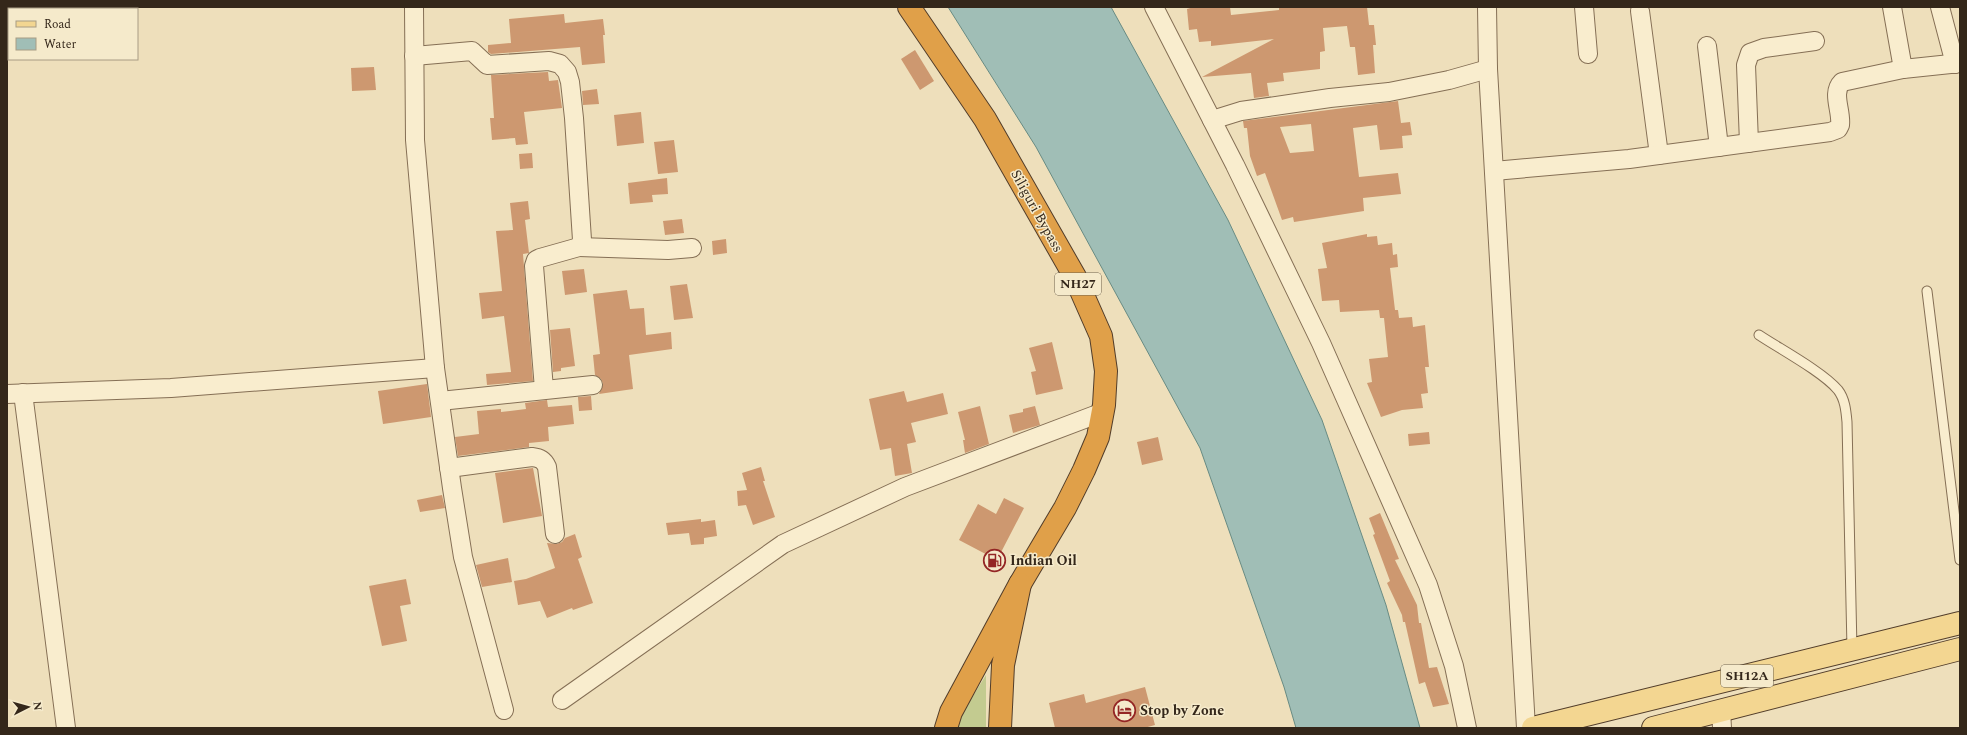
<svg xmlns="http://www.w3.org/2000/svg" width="1967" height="735" font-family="Spectral,serif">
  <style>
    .green { fill: #c3cb90 }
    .water { fill: #a0beb6; stroke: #688b83 }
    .building { fill: #cd9870; fill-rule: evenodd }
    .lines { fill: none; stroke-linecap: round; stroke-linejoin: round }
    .lane-casing { stroke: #856f55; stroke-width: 11 }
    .street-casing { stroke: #856f55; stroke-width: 20 }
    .primary-casing { stroke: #523d2a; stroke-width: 24 }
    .highway-casing { stroke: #523d2a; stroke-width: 24 }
    .lane { stroke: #f9edce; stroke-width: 9 }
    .street { stroke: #f9edce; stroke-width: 18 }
    .primary { stroke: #f3d691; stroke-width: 22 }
    .highway { stroke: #e0a049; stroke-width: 22 }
    .labels { text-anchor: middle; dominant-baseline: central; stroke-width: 3; stroke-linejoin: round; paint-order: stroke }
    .shield { fill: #f5eacb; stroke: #6e624f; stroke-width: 1 }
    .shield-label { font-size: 13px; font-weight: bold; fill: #34271a }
    .street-label { font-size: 14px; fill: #34271a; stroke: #f5eacb }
    .poi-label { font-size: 14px; font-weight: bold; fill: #34271a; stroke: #f5eacb; text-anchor: start }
  </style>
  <rect width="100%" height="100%" fill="#eedfbb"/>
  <path class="green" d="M986,675V728H953Z"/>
  <path class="water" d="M948,7H1111L1228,220L1322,420L1386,605L1420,728H1296L1284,687L1200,448L1036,147Z"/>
  <g class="building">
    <path d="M1194,7H1230L1231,15L1279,10V7H1367L1369,25H1374L1376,45H1373L1375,73L1358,75L1355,47H1350L1347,26L1323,28L1325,51L1320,52V69L1283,73L1284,81L1267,83L1269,96L1254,98L1251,73L1202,77L1274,39L1211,46V41L1199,42L1197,29L1189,30L1187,9Z"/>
    <path d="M564,14L565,23L603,19L605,35H603L605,63L582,65L580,47L491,54L488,52V45L511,43L509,19Z"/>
    <path d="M915,50L934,81L920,90L901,59Z"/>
    <path d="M374,67L376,90L352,91L351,68Z"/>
    <path d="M548,72L549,81L558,80L562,108L524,112L528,144L516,145L515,138L492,140L490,118H494L491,75Z"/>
    <path d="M597,89L599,104L583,105L582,91Z"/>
    <path d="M1398,101L1401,123L1410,122L1412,135L1402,136L1403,148L1380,150L1377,125L1353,128L1359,177L1398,173L1401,194L1363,198L1364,211L1294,222L1293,217L1282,220L1265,173L1257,176L1250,156L1247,128H1244L1243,121ZM1311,124L1314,151L1290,153L1280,127Z"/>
    <path d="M641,112L644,143L617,146L614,115Z"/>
    <path d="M674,140L678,172L658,174L654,142Z"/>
    <path d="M532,153L533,168L520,169L519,154Z"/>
    <path d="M667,178L668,194L652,195L653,202L630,204L628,183Z"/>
    <path d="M528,201L530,219L525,220L529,253L523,254L533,381L487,385L486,374L511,372L504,316L482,319L479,293L502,291L496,231L513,230L510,203Z"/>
    <path d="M682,219L684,233L665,235L663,221Z"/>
    <path d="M1367,234V237L1377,236L1378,245L1392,243L1393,255L1397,254L1398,267L1390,268L1395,310H1398L1399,318L1412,317L1413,327L1425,325L1429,367H1425L1428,393L1421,394L1423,408L1402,410L1381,417L1367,383L1372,382L1369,359L1388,357L1384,318H1380L1379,310L1340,312L1339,300L1322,301L1318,269L1327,268L1322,243Z"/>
    <path d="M726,239L727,253L713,255L712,241Z"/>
    <path d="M584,269L587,292L565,295L562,271Z"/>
    <path d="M687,284L693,318L674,320L670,286Z"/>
    <path d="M627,290L630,309L644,308L646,335L671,332L672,349L629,355L633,389L599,394L603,384L601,379L595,375L593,355L600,354L593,294Z"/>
    <path d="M570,328L575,366L561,368V371L553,372L550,330Z"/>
    <path d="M1052,342L1063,389L1036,395L1031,372L1036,371L1029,348Z"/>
    <path d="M427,384L431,417L383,424L378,391Z"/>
    <path d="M904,391L907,402L943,393L948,414L911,423L916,442L907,444L912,473L895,476L891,448L880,450L869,399Z"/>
    <path d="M591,396L592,410L579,411L578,397Z"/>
    <path d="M547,400L548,407L572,405L574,424L548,427L549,441L529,443V447L458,456L455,437L479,434L477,411L501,409V412L526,409L525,403Z"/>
    <path d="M980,406L989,444L965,453L963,440H965L958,412Z"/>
    <path d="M1035,406L1040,425L1013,433L1009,415L1023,412V409Z"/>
    <path d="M1429,432L1430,444L1409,446L1408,434Z"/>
    <path d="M1158,437L1163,460L1142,465L1137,442Z"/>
    <path d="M761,467L765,481H763L775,517L753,525L746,505L738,506L737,491L747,490L742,473Z"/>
    <path d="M533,468L542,516L503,523L495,473Z"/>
    <path d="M442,495L445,508L420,512L417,500Z"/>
    <path d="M1004,498L1024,508L997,560L959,540L978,504L996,514Z"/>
    <path d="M1380,513L1399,559L1395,560L1417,605L1419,623H1421L1429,668L1437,667L1449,704L1433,707L1425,682L1419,684L1405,622H1403L1402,615L1387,583L1390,581L1373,535L1375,534L1369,518Z"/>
    <path d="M701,519V522L715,520L717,536L704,538V544L691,545L689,533L668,535L666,523Z"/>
    <path d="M575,534L582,557L578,559L593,603L573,610L572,608L547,618L540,601L518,605L514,581L526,579L555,568L547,543L557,544L562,542L565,538Z"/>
    <path d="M508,558L512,582L482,587L476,565Z"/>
    <path d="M406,579L411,604L400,606L407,641L382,646L369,586Z"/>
    <path d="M1145,687L1155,725L1144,728H1055L1049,703L1084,694L1086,703Z"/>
  </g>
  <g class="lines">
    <defs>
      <g id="lane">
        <path d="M1927,291L1960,560"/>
        <path d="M1759,335C1780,349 1823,372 1838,390C1845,399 1846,411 1847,422L1852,649"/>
      </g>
      <g id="street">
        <path d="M414,7L415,140L435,368L452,488L463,557L504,710"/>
        <path d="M1154,7L1235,165L1321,343L1428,585L1454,666L1467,728"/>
        <path d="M1487,7L1488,69L1526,728"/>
        <path d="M1584,7L1588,54"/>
        <path d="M1892,7L1903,69"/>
        <path d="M1940,7L1955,64"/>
        <path d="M1640,11L1659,155"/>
        <path d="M1707,46L1719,147"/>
        <path d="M414,56L472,51L487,65L549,61L560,64L567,72L570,82L574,118L582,240L579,247L540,258L536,260L534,266L544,389"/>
        <path d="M1212,120L1241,111L1330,98L1389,92L1449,80L1488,69"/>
        <path d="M1749,143L1746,65L1750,53L1764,48L1815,41"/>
        <path d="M1494,171L1629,159L1830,132L1838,129L1840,125C1842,111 1831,93 1842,82L1903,69L1960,63"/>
        <path d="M579,247L668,250L692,248"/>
        <path d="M23,393L66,728"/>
        <path d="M7,394L171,388L435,368"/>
        <path d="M440,401L593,385"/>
        <path d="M449,468L532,457C540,458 544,460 547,467L555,534"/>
        <path d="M562,700L783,544L905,487L1103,412"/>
        <path d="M1721,710L1722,728"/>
      </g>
      <g id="primary">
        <path d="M1533,728L1960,623"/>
        <path d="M1653,728L1960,649"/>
      </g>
      <g id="highway">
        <path d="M909,7L985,119L1075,277L1101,336L1106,371L1104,405L1098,437L1084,470L1065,508L1020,584"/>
        <path d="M946,728L951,712L1020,584L1003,665L1000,728"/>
      </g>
    </defs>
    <use href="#lane" class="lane-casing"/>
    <use href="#street" class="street-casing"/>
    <use href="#primary" class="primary-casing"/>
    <use href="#highway" class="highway-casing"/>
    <use href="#lane" class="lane"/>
    <use href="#street" class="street"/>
    <use href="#primary" class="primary"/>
    <use href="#highway" class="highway"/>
  </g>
  <defs>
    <symbol id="fuel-ring" viewBox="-11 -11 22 22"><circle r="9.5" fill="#f5eacb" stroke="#942625" stroke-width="1.5"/><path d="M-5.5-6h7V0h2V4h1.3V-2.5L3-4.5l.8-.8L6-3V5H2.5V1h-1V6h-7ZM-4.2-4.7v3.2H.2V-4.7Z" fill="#942625"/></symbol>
    <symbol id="hotel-ring" viewBox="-11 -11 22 22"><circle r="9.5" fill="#f5eacb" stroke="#942625" stroke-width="1.5"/><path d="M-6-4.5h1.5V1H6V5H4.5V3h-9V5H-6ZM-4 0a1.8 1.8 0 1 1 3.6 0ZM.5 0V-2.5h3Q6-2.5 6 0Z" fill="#942625"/></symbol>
  </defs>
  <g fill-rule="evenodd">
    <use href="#fuel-ring" x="982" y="548" width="25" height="25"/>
    <use href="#hotel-ring" x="1112" y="698" width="25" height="25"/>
  </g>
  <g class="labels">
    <g class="shield">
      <rect x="1055" y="273" width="46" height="22" rx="3"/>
      <rect x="1721" y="665" width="52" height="22" rx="3"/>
    </g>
    <g class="shield-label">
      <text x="1078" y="284">NH27</text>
      <text x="1747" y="676">SH12A</text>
    </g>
    <g class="street-label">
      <text transform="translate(1037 211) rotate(61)">Siliguri Bypass</text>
    </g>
    <g class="poi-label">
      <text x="1010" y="560">Indian Oil</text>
      <text x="1140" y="710">Stop by Zone</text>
    </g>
  </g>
  <rect width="1967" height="735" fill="none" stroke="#34271a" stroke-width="16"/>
  <rect x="8" y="8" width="130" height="52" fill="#f5eacb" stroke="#a89c84"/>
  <rect x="16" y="21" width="20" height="6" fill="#f3d691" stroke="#a89c84"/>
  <text x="44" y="28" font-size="12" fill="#34271a">Road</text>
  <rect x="16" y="38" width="20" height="12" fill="#a0beb6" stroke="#a89c84"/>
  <text x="44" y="48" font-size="12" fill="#34271a">Water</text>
  <g transform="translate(28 707) rotate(84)" stroke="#f5eacb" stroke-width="3" paint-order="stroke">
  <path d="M0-3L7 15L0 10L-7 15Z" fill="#34271a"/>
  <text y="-6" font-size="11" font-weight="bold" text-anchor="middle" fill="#34271a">N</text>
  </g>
</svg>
